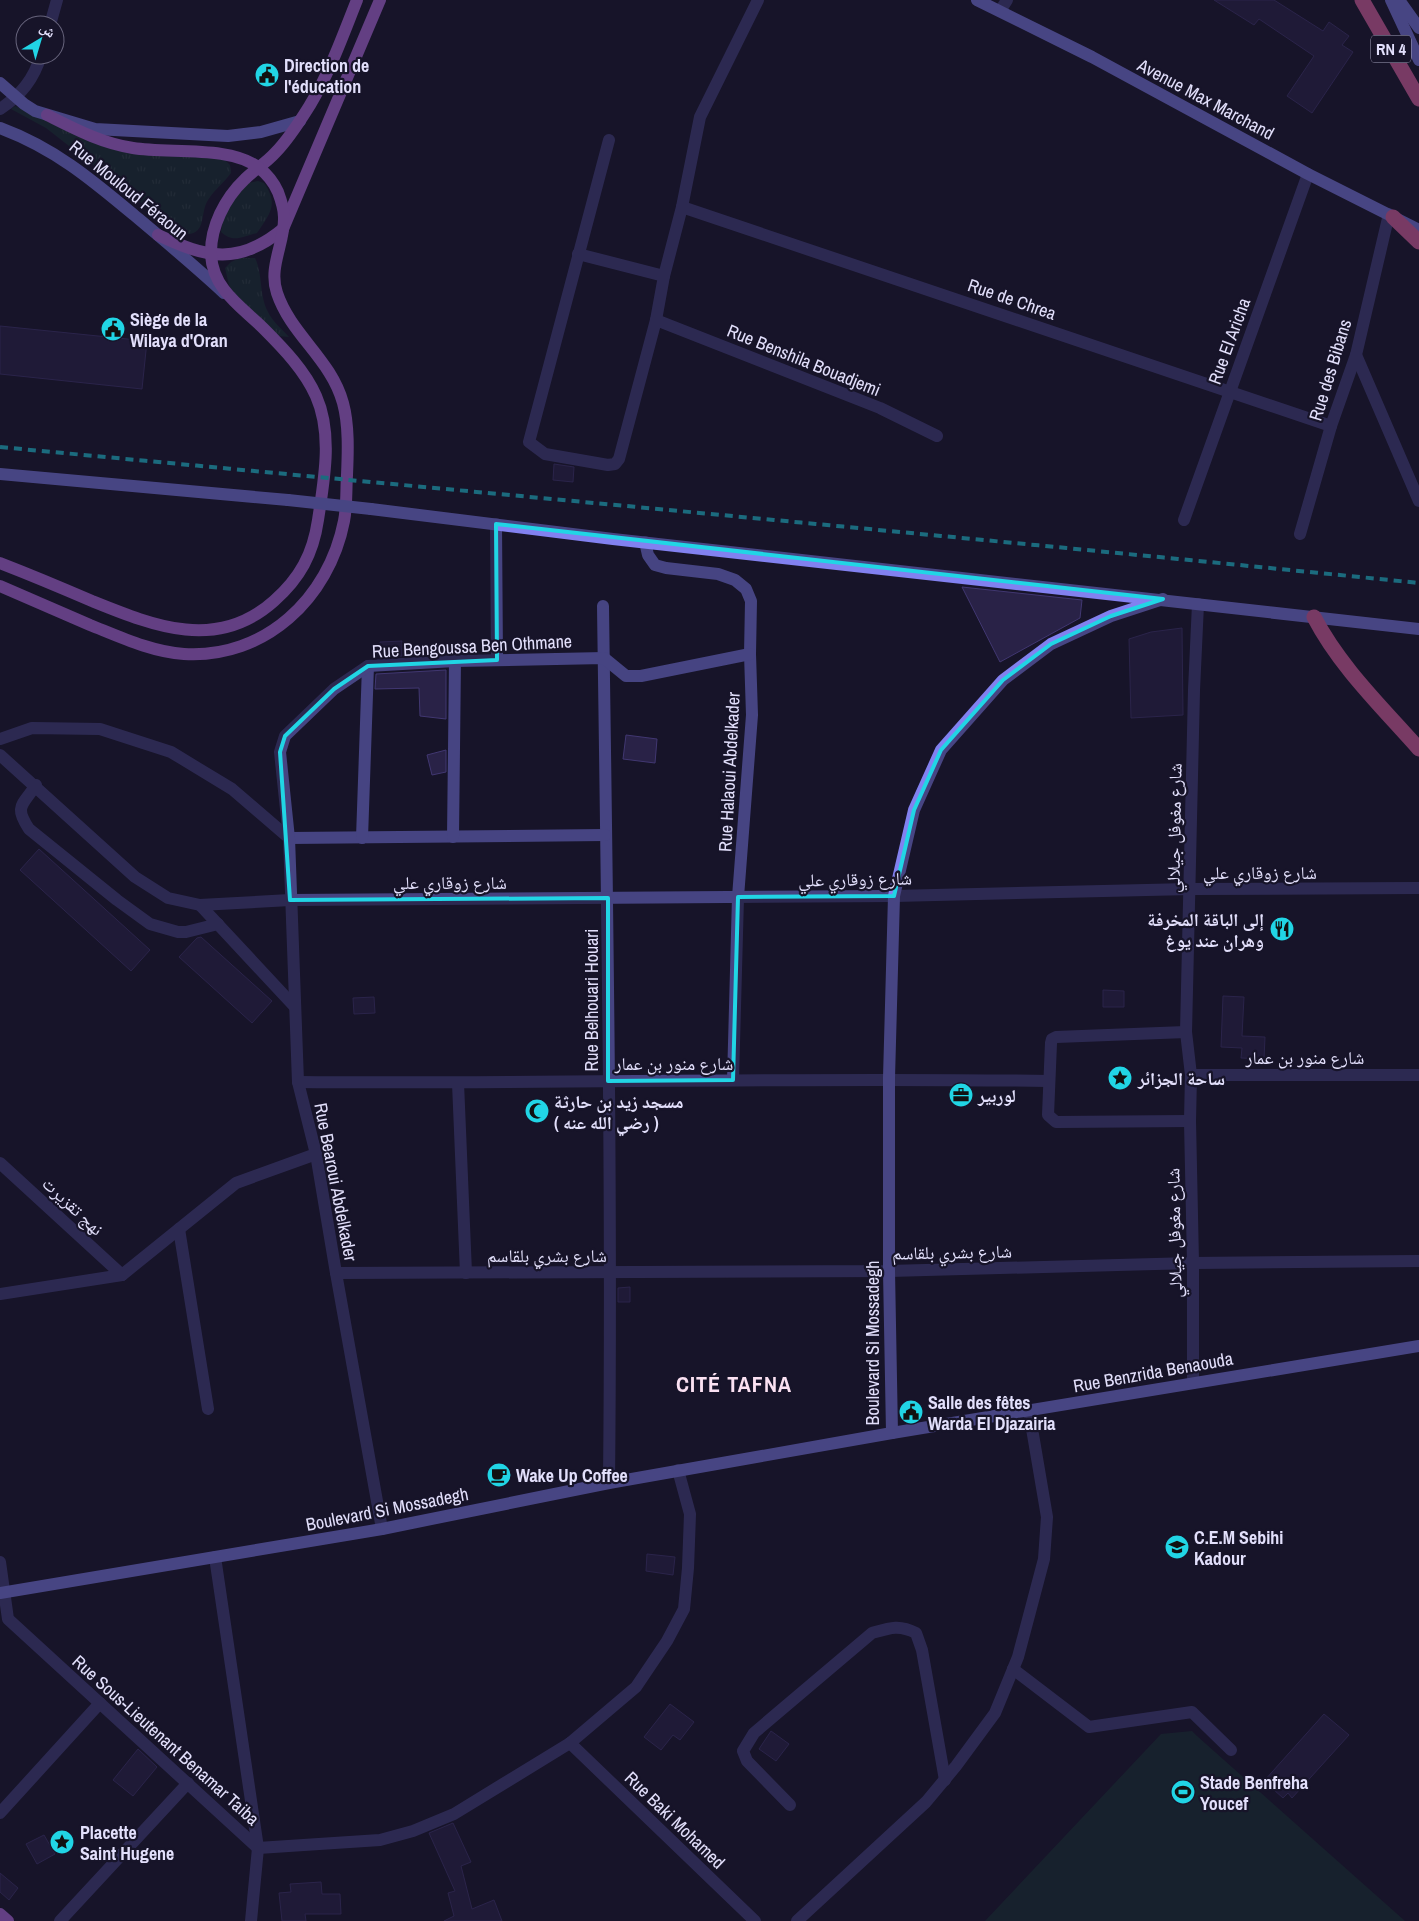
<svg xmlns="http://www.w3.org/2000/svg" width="1419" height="1921" font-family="'Archivo Narrow','Noto Naskh Arabic',sans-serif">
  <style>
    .grass { fill: url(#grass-tufts) }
    .pitch { fill: #183231 }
    .building { fill: #292247; stroke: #413771 }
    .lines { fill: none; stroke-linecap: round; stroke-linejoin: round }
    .street { stroke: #464482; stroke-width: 12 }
    .secondary { stroke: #8281f0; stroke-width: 12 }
    .primary { stroke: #be73ef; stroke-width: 12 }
    .highway { stroke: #ed68aa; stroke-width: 15 }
    .rail { stroke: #21d5e5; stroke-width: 4; stroke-dasharray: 8 6; stroke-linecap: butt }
    .secondary-bridge { stroke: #8281f0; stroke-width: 12 }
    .marked { fill: none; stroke: #21d5e5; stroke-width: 4; stroke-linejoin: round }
    .labels { text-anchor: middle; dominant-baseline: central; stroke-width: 4.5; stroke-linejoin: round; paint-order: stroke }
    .shield { fill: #171429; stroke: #a5a2bc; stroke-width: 1 }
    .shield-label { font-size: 16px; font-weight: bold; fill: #e2dffb }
    .poi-label { font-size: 18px; font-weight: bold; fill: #e2dffb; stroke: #171429; text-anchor: start }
    .street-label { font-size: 18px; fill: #e2dffb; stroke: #171429 }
    .district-label { font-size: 22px; font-weight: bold; letter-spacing: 1px; fill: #fbe1f2; stroke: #171429 }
  </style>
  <defs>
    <pattern id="grass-tufts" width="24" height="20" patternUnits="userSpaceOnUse" patternTransform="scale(1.25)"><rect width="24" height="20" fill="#183231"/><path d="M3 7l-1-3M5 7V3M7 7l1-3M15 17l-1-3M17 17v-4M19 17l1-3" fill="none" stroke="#2e4646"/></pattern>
  </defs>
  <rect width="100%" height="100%" fill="#171429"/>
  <g class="grass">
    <path d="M15,106L68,131L225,160L230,165L231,173C224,183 214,190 208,200C199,214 208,239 180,233L46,128L11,109Z"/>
    <path d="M258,181L264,183C279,204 270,214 257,233C242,237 233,243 221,232L224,213L248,183Z"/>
    <path d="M240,258H255C263,274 259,295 268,312C272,321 282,329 289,337L279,336L238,300L229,285L225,268L231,262Z"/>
  </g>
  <path class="pitch" d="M1192,1731L1197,1736L1405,1921H985L1161,1734Z"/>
  <g class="building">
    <path d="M1214,0H1274L1323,31L1329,22L1349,36L1342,45L1353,52L1312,113L1287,96L1314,56L1259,19L1254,25Z"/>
    <path d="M0,326L147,341L142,389L0,374Z"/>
    <path d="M554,464L574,467L573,482L553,480Z"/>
    <path d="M962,587L1082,600L1080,618L1000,662Z"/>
    <path d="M1182,628L1183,715L1131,718L1129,639L1151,632Z"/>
    <path d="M402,641V656L380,657V642Z"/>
    <path d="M446,670V719L420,716L419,688L375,689L376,674Z"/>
    <path d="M626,735L657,739L655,763L623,759Z"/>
    <path d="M446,750V772L432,775L427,755Z"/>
    <path d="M39,849L150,950L131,971L20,870Z"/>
    <path d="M201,937L272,1001L252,1023L179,957L197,938Z"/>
    <path d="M1103,990L1124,991V1007H1103Z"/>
    <path d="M1223,996L1244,997L1242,1036L1265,1037L1264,1059L1241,1058L1242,1048L1221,1047Z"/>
    <path d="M374,997L375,1013L354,1014L353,998Z"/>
    <path d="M630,1287V1302H618V1288Z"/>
    <path d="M647,1554L675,1557L673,1575L646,1571Z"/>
    <path d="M670,1704L694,1722L680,1740L673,1735L661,1750L644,1737Z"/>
    <path d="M1324,1714L1349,1735L1292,1798L1288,1793L1283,1798L1264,1781Z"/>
    <path d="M771,1731L789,1744L776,1761L759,1749Z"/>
    <path d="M138,1749L157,1767L133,1796L113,1780Z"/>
    <path d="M453,1823L471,1862L461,1866L472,1909L494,1900L502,1921H444L454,1916L448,1893L455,1891L429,1833Z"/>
    <path d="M44,1835L55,1854L37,1864L26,1844Z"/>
    <path d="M0,1873L18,1888L9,1900L0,1892Z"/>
    <path d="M321,1882L322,1894H340L341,1914H305L306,1921H282L279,1893L291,1892L290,1884Z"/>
  </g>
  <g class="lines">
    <g class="street">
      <path d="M1000,11L1007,0"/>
      <path d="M50,25L57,0"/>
      <path d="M0,109C21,95 34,79 41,55"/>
      <path d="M609,140L529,442L545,454L608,465L615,464L619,459L656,320L664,276L682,207L700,117L758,0"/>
      <path d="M682,207L1331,426"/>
      <path d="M578,254L664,276"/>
      <path d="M656,320L880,408L937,436"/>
      <path d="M1356,355L1419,501"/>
      <path d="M1184,520L1308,174"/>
      <path d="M496,524L497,660"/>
      <path d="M1300,534L1331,426L1356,355L1389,214"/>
      <path d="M645,542L648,555L655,565L666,568L718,574L735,580L746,589L751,601L750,654L752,715L738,897L733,1080"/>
      <path d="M603,606C607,899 612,1191 609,1483"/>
      <path d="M0,739L32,728L100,729L171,752L232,789L289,838L605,835"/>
      <path d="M0,755L135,877L168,898L200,905L290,900L894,896L1190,889L1419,888"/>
      <path d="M36,785C22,806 14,806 29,829L117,900L150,924L178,932H186L218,924"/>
      <path d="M453,837L455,661"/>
      <path d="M362,838L368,666"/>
      <path d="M200,905L295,1007"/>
      <path d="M1186,1032L1056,1037L1052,1039L1051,1043L1048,1115L1056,1122L1190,1121"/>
      <path d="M1191,1075H1419"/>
      <path d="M298,1082C548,1084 799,1077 1049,1081"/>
      <path d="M458,1083L466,1273"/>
      <path d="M0,1163L122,1275"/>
      <path d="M179,1229L208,1409"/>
      <path d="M336,1273L889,1271L1193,1263L1419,1261"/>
      <path d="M122,1275L236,1183L316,1154"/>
      <path d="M0,1294L122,1275"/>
      <path d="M1193,1383V1263L1190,1121L1191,1075L1186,1032L1194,690L1198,604"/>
      <path d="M382,1529L336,1273L316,1154L298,1082L289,838L280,752L285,736L334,689L368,666L455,661L604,658L626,676H641L750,654"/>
      <path d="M215,1557L258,1848L251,1921"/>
      <path d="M0,1562L8,1619L258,1848L380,1840L413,1831L454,1814L570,1743L636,1687L667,1641L684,1609L688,1568L690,1514L678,1470"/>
      <path d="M1013,1669L1089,1727L1192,1712L1231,1750"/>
      <path d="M570,1743L755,1921"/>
      <path d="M790,1805L747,1761L743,1751L754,1733L872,1633C889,1628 899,1624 916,1633L922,1650L945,1780"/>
      <path d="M0,1813L100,1703"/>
      <path d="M60,1921L188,1783"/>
      <path d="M797,1921L926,1802L956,1766L995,1713L1018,1657L1044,1559L1047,1517L1029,1411"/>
    </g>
    <g class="secondary">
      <path d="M977,0L1092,57L1308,174L1419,230"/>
      <path d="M1391,0L1419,60"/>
      <path d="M1399,0L1419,28"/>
      <path d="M0,83L24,104L35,111L95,129L228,136L261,132L300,121"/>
      <path d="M0,128C54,148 91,179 134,215C165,241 195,266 224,293"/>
      <path d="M0,474L288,500"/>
      <path d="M371,509L613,539L1419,629"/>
      <path d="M892,1433L1419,1346"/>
      <path d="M0,1593L382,1529L609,1483L892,1433L889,1271V1078L894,896L914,810L941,750L1003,680L1051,644L1111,616L1163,599"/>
    </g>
    <g class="primary">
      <path d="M158,235C207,258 238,266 283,229L380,0"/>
      <path d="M0,563C31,575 62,588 92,601C154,626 217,652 274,601C300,578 313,554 318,520C324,480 333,434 316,396C305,371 284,349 264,329C242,307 213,290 211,255C210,227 225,198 245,179C254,170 266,163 275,153C289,139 300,121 310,105C330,72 343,35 357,0"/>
      <path d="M0,586C30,599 60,612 90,625C120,637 152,652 184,654C265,659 329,598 344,521C347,506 346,490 347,475C348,452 349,425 343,403C331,359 291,335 277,293C268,267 285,243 284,217C284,208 281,200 278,192C274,183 267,174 259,168C231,145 169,154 133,148C101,143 75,129 47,115"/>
      <path d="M0,1914L8,1921"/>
    </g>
    <g class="highway">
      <path d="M1362,0L1419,99"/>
      <path d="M1393,217L1419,242"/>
      <path d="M1314,617C1340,667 1382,707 1419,749"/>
    </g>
    <path class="rail" d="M0,447C473,492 946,535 1419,583"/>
    <path class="secondary-bridge" d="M288,500L371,509"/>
  </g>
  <path d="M0 0H1419V1921H0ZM496,524L1163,599L1111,616L1051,644L1003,680L941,750L914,810L894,896L738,897L733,1080L608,1081V898L290,900L280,752L285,736L334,689L368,666L497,660Z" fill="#171429" fill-opacity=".55" fill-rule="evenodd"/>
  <path class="marked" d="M496,524L1163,599L1111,616L1051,644L1003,680L941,750L914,810L894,896L738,897L733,1080L608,1081V898L290,900L280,752L285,736L334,689L368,666L497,660Z"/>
  <defs>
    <symbol id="civic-disc" viewBox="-11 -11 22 22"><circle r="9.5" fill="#21d5e5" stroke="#171429"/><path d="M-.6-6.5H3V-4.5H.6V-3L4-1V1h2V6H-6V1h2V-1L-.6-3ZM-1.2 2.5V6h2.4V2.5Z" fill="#111"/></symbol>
    <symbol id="restaurant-disc" viewBox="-11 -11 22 22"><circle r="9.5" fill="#21d5e5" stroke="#171429"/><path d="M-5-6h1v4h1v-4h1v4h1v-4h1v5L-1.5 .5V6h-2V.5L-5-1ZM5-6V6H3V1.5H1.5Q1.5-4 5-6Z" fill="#111"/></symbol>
    <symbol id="sight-disc" viewBox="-11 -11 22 22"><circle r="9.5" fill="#21d5e5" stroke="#171429"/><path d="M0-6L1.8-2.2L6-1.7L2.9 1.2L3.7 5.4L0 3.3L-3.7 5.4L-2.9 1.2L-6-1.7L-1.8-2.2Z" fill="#111"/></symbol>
    <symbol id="office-disc" viewBox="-11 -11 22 22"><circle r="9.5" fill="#21d5e5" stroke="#171429"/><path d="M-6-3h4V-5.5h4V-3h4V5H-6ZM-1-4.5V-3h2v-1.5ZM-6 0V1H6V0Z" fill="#111"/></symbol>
    <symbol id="mosque-disc" viewBox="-11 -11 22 22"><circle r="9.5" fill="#21d5e5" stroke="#171429"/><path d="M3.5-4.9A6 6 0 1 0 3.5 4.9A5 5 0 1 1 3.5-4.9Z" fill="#111"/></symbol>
    <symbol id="cafe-disc" viewBox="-11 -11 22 22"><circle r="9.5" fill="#21d5e5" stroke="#171429"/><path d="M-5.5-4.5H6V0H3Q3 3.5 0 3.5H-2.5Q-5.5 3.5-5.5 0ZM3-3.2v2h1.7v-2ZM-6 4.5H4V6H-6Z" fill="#111"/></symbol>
    <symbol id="school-disc" viewBox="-11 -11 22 22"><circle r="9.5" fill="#21d5e5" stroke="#171429"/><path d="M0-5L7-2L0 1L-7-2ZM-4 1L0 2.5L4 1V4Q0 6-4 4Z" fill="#111"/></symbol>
    <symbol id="stadium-disc" viewBox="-11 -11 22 22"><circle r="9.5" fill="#21d5e5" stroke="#171429"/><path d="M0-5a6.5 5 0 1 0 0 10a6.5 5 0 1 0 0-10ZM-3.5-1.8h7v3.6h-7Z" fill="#111"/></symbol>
  </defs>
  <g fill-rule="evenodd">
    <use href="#civic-disc" x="253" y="61" width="28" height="28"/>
    <use href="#civic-disc" x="99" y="315" width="28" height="28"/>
    <use href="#restaurant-disc" x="1268" y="915" width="28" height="28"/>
    <use href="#sight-disc" x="1106" y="1064" width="28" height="28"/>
    <use href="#office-disc" x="947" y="1081" width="28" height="28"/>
    <use href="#mosque-disc" x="523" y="1097" width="28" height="28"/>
    <use href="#civic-disc" x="897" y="1398" width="28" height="28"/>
    <use href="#cafe-disc" x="485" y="1461" width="28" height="28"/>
    <use href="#school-disc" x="1163" y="1533" width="28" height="28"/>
    <use href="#stadium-disc" x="1169" y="1778" width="28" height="28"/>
    <use href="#sight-disc" x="48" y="1828" width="28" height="28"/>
  </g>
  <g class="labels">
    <rect class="shield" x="1371" y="35.5" width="40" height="27" rx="4"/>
    <g class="shield-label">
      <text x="1391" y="49">RN 4</text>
    </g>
    <g class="poi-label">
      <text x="284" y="65">Direction de<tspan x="284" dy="21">l'éducation</tspan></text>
      <text x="130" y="319">Siège de la<tspan x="130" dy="21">Wilaya d'Oran</tspan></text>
      <text x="1264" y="919" text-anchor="end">إلى الباقة المخرفة<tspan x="1264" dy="21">وهران عند يوغ</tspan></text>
      <text x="1138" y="1078">ساحة الجزائر</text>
      <text x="978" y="1095">لوربير</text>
      <text x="554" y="1101">مسجد زيد بن حارثة<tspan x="554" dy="21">( رضي الله عنه )</tspan></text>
      <text x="928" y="1402">Salle des fêtes<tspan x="928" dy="21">Warda El Djazairia</tspan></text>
      <text x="516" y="1475">Wake Up Coffee</text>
      <text x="1194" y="1537">C.E.M Sebihi<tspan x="1194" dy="21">Kadour</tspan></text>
      <text x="1200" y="1782">Stade Benfreha<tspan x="1200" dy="21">Youcef</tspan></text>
      <text x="80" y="1832">Placette<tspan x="80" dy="21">Saint Hugene</tspan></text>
    </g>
    <g class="street-label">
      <text transform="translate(1206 99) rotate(28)">Avenue Max Marchand</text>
      <text transform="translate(129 190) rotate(39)">Rue Mouloud Féraoun</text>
      <text transform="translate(1012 299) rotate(19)">Rue de Chrea</text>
      <text transform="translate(1229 341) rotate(-70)">Rue El Aricha</text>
      <text transform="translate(804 360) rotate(22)">Rue Benshila Bouadjemi</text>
      <text transform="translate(1330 370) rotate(-73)">Rue des Bibans</text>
      <text transform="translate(472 646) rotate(-3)">Rue Bengoussa Ben Othmane</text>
      <text transform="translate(729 772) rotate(-87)">Rue Halaoui Abdelkader</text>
      <text transform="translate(1174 828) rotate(-89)">شارع مغوفل جيلالي</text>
      <text x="1260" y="872">شارع زوقاري علي</text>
      <text transform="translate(855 879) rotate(-1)">شارع زوقاري علي</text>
      <text x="450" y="882">شارع زوقاري علي</text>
      <text transform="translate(591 1000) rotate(-90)">Rue Belhouari Houari</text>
      <text x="1305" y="1057">شارع منور بن عمار</text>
      <text x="674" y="1063">شارع منور بن عمار</text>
      <text transform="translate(336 1182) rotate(79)">Rue Bearoui Abdelkader</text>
      <text transform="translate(73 1206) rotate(43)">نهج تقزيرت</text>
      <text transform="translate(1174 1233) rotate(-91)">شارع مغوفل جيلالي</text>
      <text transform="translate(952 1252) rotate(-1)">شارع بشري بلقاسم</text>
      <text x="547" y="1255">شارع بشري بلقاسم</text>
      <text transform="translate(872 1343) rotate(-90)">Boulevard Si Mossadegh</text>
      <text transform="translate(1153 1372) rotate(-10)">Rue Benzrida Benaouda</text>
      <text transform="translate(387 1509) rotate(-11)">Boulevard Si Mossadegh</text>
      <text transform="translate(166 1740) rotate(42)">Rue Sous-Lieutenant Benamar Taiba</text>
      <text transform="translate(675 1820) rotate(44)">Rue Baki Mohamed</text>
    </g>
    <g class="district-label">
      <text x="734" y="1384">CITÉ TAFNA</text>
    </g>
  </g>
  <g transform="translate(40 40) rotate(38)"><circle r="24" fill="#171429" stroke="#68657d"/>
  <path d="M0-4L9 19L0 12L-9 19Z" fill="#21d5e5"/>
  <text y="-8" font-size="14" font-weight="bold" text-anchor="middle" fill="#e2dffb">ش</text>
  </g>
</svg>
